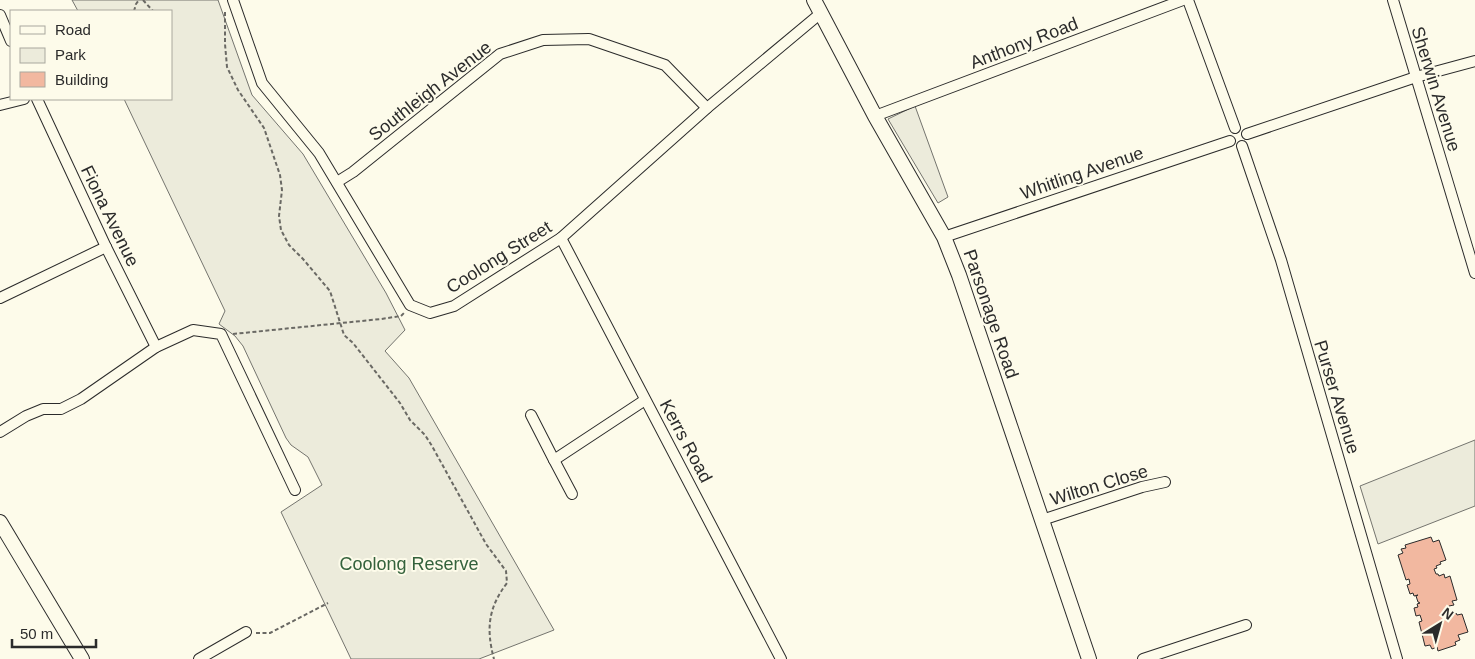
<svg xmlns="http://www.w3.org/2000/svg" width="1475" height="659" font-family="Helvetica,sans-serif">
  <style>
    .green { fill: #ecebdb; stroke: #74746e }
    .building { fill: #f2b8a0; stroke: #2b2b2b }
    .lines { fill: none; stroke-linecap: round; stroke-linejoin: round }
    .street-casing { stroke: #2b2b2b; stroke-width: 12 }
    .secondary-casing { stroke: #2b2b2b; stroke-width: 16 }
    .path { stroke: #6a6964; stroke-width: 2; stroke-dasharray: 4 2.5; stroke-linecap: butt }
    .street { stroke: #fdfbea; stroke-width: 10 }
    .secondary { stroke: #fdfbea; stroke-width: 14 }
    .labels { text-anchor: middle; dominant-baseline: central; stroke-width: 4; stroke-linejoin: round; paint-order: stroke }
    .street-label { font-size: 18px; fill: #2b2b2b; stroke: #fdfbea }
    .park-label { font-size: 18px; fill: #34623c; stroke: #fdfbea }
  </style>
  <rect width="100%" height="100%" fill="#fdfbea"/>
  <g class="green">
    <path d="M72,0H218L252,95L303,154L386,293L405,330L385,351L409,378L554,630L479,659H351L281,512L322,485L308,457L291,445L286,438L243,346L235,336L219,324L225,311L124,99H171V11H78Z"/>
    <path d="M915,106L948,197L938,203L888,119Z"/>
    <path d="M1475,440V506L1378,544L1360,486Z"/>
  </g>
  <path class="building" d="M1431,537L1433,542L1439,540L1446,560L1440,562L1441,564L1436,566L1437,568L1434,569L1436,574H1438L1439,576L1444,574L1445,578L1450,576L1457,600L1452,601L1454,605L1449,606L1450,609L1447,610L1448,613L1450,612L1451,614L1456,613L1457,615L1462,614L1468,632L1458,635L1460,640L1455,642L1456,645L1438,651L1437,647L1432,649L1430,645L1425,646L1419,622L1422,621L1420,615L1416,616L1414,608L1418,607L1417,604L1420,603L1418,602L1416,596L1418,595L1414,596L1413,593L1410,594L1407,585L1410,584L1409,579L1406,580L1398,555L1403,553L1401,549L1406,548L1405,545Z"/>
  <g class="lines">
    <defs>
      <g id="street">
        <path d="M233,0L262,83L319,153L410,305L430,313L454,306L561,238L707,108L821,13"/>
        <path d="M1188,0L1235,128"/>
        <path d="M1393,0L1475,273"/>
        <path d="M0,15L11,41"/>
        <path d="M37,99L106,247L156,347"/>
        <path d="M0,105L24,99"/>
        <path d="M875,116L1183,0"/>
        <path d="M1247,134L1416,77L1475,61"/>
        <path d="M1242,146L1281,260L1397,659"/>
        <path d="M337,182L353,172L500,54L543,40L589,39L665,65L707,108"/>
        <path d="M944,237L1230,141"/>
        <path d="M561,238L781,659"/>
        <path d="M0,298L106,247"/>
        <path d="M531,415L554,460L645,400"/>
        <path d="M0,432L26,416L43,409H61L81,399L156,347L193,330L221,334L295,490"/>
        <path d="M554,460L572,494"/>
        <path d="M1042,520L1142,487L1165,482"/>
        <path d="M199,659L246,632"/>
        <path d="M1143,659L1246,625"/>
      </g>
      <g id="secondary">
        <path d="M814,0L875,116L944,237L959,275L1089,659"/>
        <path d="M0,522L82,659"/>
      </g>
    </defs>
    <use href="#street" class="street-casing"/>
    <use href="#secondary" class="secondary-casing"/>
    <g class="path">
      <path d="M143,0L153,11"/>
      <path d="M134,11L136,4L139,0"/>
      <path d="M225,12V44L227,67L238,90L264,128L280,175L282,190L279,216L281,230L289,245L303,259L330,291L344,335L353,343L400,403L410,420L425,435L432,446L486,544L506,571L507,583C488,608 486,629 494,659"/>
      <path d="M233,334L381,319L401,316L404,313"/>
      <path d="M256,633H270L328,603"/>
    </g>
    <use href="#street" class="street"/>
    <use href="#secondary" class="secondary"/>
  </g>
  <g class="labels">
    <g class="street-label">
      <text transform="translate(1024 43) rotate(-21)">Anthony Road</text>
      <text transform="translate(1436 89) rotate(73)">Sherwin Avenue</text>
      <text transform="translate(430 91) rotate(-38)">Southleigh Avenue</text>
      <text transform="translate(1082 173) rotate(-19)">Whitling Avenue</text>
      <text transform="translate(110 216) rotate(64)">Fiona Avenue</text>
      <text transform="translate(499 257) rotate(-32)">Coolong Street</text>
      <text transform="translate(991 314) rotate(71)">Parsonage Road</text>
      <text transform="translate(1337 397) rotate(73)">Purser Avenue</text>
      <text transform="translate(686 441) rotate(62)">Kerrs Road</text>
      <text transform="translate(1099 485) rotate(-17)">Wilton Close</text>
    </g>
    <g class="park-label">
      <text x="409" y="564">Coolong Reserve</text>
    </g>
  </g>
  <rect x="10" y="10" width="162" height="90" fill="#fdfbea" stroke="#a9a89e"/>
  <rect x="20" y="26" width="25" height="8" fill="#fdfbea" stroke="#a9a89e"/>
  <text x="55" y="35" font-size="15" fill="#2b2b2b">Road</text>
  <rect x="20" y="48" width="25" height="15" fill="#ecebdb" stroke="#a9a89e"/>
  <text x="55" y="60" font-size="15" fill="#2b2b2b">Park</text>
  <rect x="20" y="72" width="25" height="15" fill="#f2b8a0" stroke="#a9a89e"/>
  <text x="55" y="85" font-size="15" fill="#2b2b2b">Building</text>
  <g transform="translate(1440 624) rotate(37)" stroke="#fdfbea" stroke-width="4" paint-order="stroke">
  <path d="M0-4L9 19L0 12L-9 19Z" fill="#2b2b2b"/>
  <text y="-8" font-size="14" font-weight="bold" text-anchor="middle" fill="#2b2b2b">N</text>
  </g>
  <path d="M12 639v8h84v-8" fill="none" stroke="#2b2b2b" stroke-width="2.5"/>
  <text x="20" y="639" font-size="15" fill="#2b2b2b" stroke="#fdfbea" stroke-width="4" paint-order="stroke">50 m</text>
</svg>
